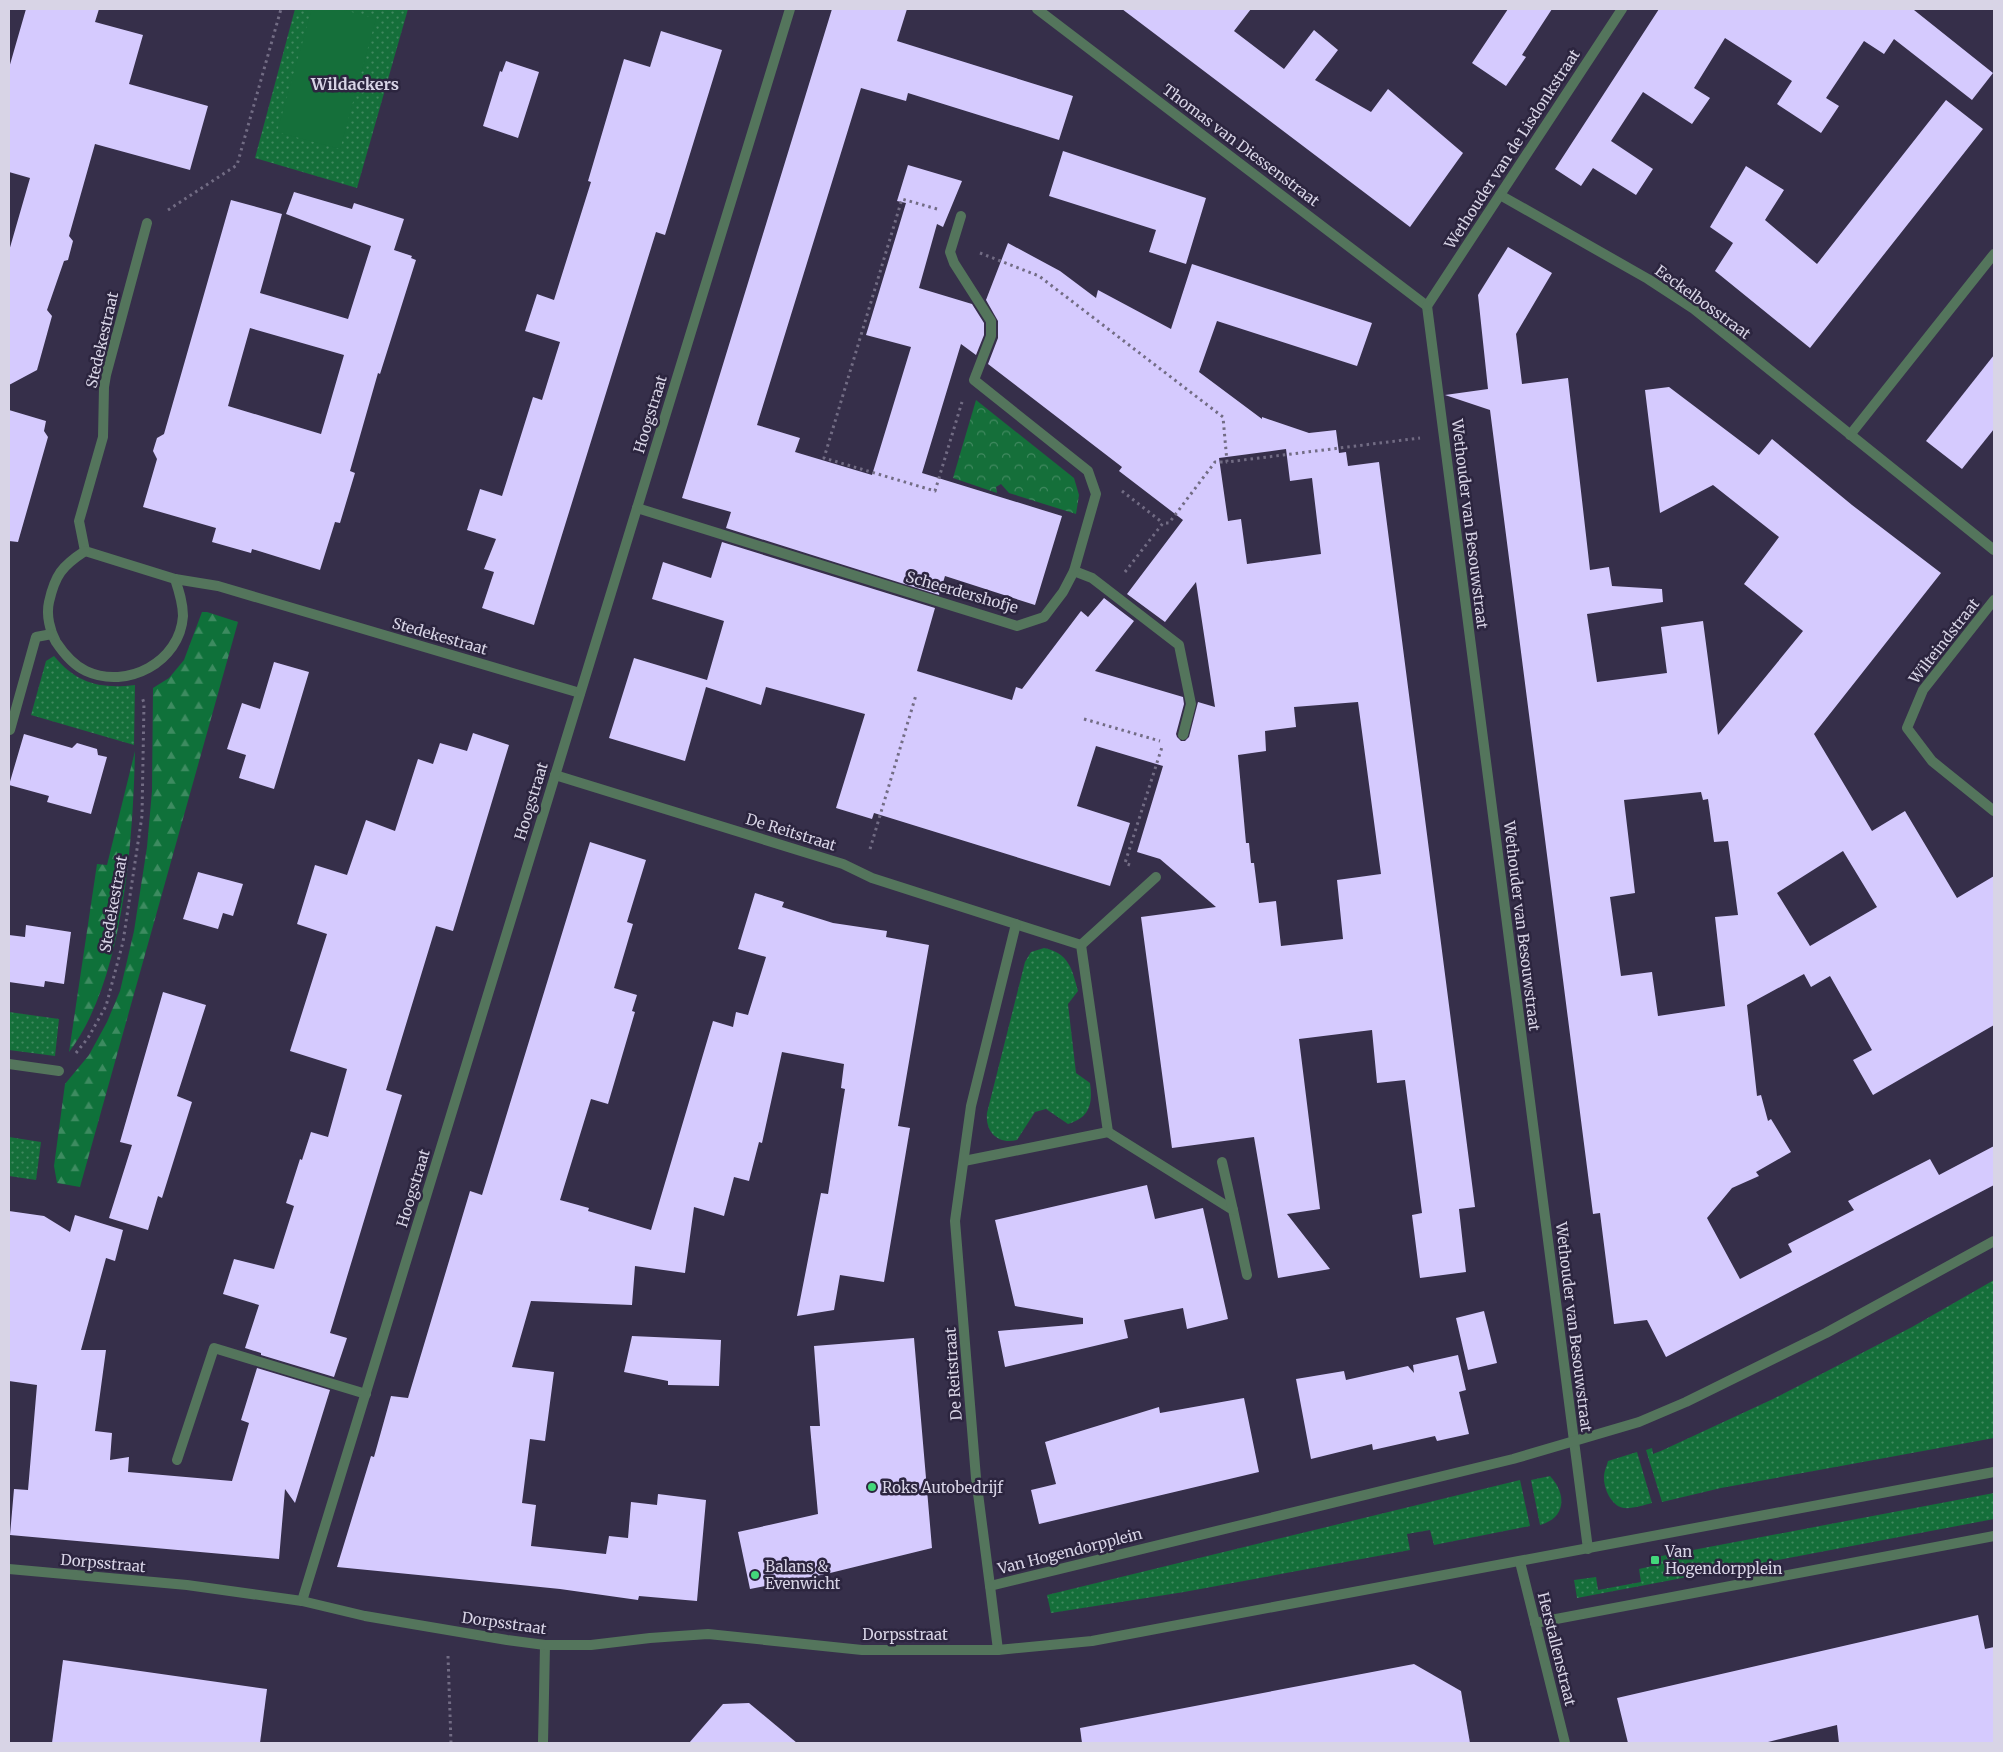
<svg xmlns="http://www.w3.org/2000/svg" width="2003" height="1752" font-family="Merriweather,serif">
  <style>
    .grass { fill: url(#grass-dots) }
    .forest { fill: url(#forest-firs) }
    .park { fill: url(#park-crowns) }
    .garden { fill: #156f3a }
    .building { fill: #d5cafe; fill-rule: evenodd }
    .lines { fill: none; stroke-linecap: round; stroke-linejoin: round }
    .path { stroke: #726c84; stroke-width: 3; stroke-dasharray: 2.5 4; stroke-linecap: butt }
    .service { stroke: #54755c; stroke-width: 10 }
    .minor { stroke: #54755c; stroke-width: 10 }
    .tertiary { stroke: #54755c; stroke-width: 10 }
    .poi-dot { fill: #43d77b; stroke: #2c253f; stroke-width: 2 }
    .labels { text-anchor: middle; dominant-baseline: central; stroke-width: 5; stroke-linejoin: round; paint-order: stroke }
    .street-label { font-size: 15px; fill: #d8d4e6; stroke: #2c253f }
    .poi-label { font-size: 15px; fill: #d8d4e6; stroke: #2c253f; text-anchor: start }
    .neighbourhood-label { font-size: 16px; font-weight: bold; fill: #d8d4e6; stroke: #2c253f }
  </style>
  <defs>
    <pattern id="grass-dots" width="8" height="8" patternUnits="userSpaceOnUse" patternTransform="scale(1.25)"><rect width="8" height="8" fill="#156f3a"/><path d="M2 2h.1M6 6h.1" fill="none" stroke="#418960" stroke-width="1.8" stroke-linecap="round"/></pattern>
    <pattern id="forest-firs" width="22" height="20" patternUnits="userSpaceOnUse" patternTransform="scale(1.25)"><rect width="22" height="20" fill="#0f713a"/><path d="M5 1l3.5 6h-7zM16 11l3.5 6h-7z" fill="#3d8b60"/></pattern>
    <pattern id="park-crowns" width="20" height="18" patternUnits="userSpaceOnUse" patternTransform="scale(1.25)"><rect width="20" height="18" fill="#156f3a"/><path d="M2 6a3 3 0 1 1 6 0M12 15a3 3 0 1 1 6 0" fill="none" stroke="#418960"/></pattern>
  </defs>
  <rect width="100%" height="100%" fill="#362f4a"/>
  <g class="grass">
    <path d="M295,9H408L357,188L255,158Z"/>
    <path d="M54,656C77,684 101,689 135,685L134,745L31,715L46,661Z"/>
    <path d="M1044,948C1069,953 1072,969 1078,991L1068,1004L1076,1073L1090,1083C1093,1103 1090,1118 1068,1124L1046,1109L1035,1112L1017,1140C998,1145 985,1132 987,1113L1025,962L1031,952Z"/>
    <path d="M9,1012L59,1019L55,1056L9,1050Z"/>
    <path d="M9,1137L41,1142L36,1180L9,1176Z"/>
    <path d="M1994,1280V1438L1721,1488L1662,1502L1646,1450L1652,1448L1653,1454L1663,1450L1773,1399L1912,1327Z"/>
    <path d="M1637,1452L1652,1503C1644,1505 1632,1509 1624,1508C1612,1507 1603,1488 1604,1476C1604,1471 1607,1466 1608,1461Z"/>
    <path d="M1550,1476C1567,1494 1566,1518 1540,1525L1531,1480Z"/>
    <path d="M1520,1480L1530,1526L1434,1545L1430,1530L1407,1534L1410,1550L1184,1592L1051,1613L1047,1595Z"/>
    <path d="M1994,1493V1519L1577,1598L1574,1580L1596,1577L1598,1590L1641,1582L1639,1569L1657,1565L1656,1557Z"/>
  </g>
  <g class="forest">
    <path d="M202,612H207L238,622L80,1187L57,1183L54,1166L65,1084L89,1055L107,1022L120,991L134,931L147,847L152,791L153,688L169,678L184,660Z"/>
    <path d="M135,751C133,840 124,980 69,1052L97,864L107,865Z"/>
  </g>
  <path class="park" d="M976,400L1074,478L1079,495L1076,514L1009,493L1001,484L996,487L997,493L953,478Z"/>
  <path class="garden" d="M312,9H341L376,19L340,149L277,132Z"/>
  <g class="building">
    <path d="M26,9H99L95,22L143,35L129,84L208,106L190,170L95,144L69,236L73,241L68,260L64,261L47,310L52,316L37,370L9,385V251L30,178L9,172V68Z"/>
    <path d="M832,9H907L897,41L1073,96L1059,140L908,93L906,101L861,88L757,425L800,438L795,452L872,475L911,347L866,335L906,203L897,201L908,165L962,181L943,227L937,224L919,288L972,304L984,323V335L976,355L961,344L922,473L1062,516L1035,605L945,576L939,595L726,528L731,512L682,498Z"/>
    <path d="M1122,9H1251L1234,31L1284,69L1314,30L1338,50L1315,80L1371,112L1388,89L1463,153L1410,227Z"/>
    <path d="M1508,9H1552L1522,55L1526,57L1506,86L1472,63Z"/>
    <path d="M1659,9H1914V10L1993,73L1972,100L1894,39L1884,54L1864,41L1826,98L1839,106L1821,133L1777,104L1792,81L1725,38L1694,88L1710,98L1692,124L1643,92L1611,141L1653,169L1636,195L1593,168L1581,186L1555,169Z"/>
    <path d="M661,31L722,50L665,235L656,232L534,625L482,608L494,572L484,569L496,539L467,530L480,489L502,496L533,397L542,400L560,342L525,331L537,294L554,300L591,182L588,181L624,59L650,67Z"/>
    <path d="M506,61L539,72L518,138L483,126L500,71L502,72Z"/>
    <path d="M1946,100L1983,129L1810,348L1715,271L1733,243L1710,227L1746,166L1784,190L1765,220L1817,264Z"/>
    <path d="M1063,151L1206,198L1186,264L1149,252L1156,230L1049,196Z"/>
    <path d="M294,192L352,209L354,203L404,219L394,250L412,256L411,258L416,260L380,374L378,373L350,471L355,473L340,523L335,522L320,570L252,549L251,553L212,542L216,528L143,507L157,459L153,451L157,438L164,434L231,200L282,214L260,293L348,319L371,246L286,214ZM250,328L344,355L321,434L228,406Z"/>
    <path d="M1008,243L1060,271L1096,298L1098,290L1171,329L1192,264L1372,323L1357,366L1217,321L1199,372L1262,419V417L1309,433L1336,430L1339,453L1346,452L1348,466L1379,462L1475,1207L1459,1209L1466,1272L1420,1278L1412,1215L1422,1213L1405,1080L1377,1083L1372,1030L1299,1039L1320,1209L1287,1214L1330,1269L1278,1278L1254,1137L1172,1148L1141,917L1216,907L1160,859L1137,852L1163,766L1096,746L1077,806L1130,823L1110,886L874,813L872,819L836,808L865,714L766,687L761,705L706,687L685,761L609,738L634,658L707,680L724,621L652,599L663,562L711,578L722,542L935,608L917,671L1012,700L1016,687L1022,689L1081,611L1088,617L1104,598L1134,621L1095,671L1183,697L1184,704L1176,734L1177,737L1181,741H1185L1189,737L1198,702L1215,707L1196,582L1165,622L1127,594L1183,520L1119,471L1122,467L988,364L998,338V321L986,300ZM1286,449L1290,481L1312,478L1321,554L1247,564L1241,519L1228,521L1219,458ZM1358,702L1381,874L1337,880L1343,939L1281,946L1276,901L1259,903L1254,863H1251L1249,843H1246L1238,755L1266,751L1265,731L1296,727L1294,707Z"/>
    <path d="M1508,247L1552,273L1516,334L1522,384L1568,378L1590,570L1609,567L1612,586L1662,589L1663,602L1587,614L1597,682L1667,673L1661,627L1703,621L1718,735L1803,631L1744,584L1779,537L1713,485L1660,513L1645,390L1669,387L1759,455L1772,439L1852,505L1941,573L1814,734L1872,831L1905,811L1957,898L1994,876V1025L1873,1095L1853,1060L1872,1050L1830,976L1811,987L1804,974L1747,1005L1757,1096L1761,1095L1768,1121L1771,1119L1791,1152L1756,1172L1759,1176L1732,1188L1707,1218L1740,1279L1792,1252L1788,1244L1854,1210L1848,1201L1930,1159L1939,1175L1994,1146V1185L1666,1357L1647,1320L1614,1324L1600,1213L1593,1214L1490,410L1445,395L1488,389L1478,295ZM1701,792L1703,800L1708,799L1714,842L1728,841L1738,915L1715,917L1725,1006L1658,1016L1652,972L1621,976L1610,897L1635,893L1624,800ZM1843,851L1877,907L1810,946L1777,893Z"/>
    <path d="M1994,355V429L1962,469L1926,441Z"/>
    <path d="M9,410L46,421L44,431L48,437L18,542L9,541Z"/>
    <path d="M274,662L309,672L274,789L239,778L246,755L227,749L242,703L260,709Z"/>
    <path d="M473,733L509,745L453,931L436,926L386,1090L402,1095L330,1333L347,1338L334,1377L261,1355V1353L245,1348L259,1305L223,1294L234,1259L274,1269L294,1206L286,1203L300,1159L302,1160L311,1132L328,1137L347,1069L290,1051L327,934L297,924L315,865L347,875L366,820L395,831L418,759L433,764L440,743L467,751Z"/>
    <path d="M24,734L72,748L77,743L97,749L98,755L107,757L91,814L47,802L49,796L9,785Z"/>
    <path d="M590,842L646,860L627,922L633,924L614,988L637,995L632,1011L635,1012L608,1104L591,1099L560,1200L589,1208L588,1211L651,1230L713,1021L733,1027L736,1012L748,1015L766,957L738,949L755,893L784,902L782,907L833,923L887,931L886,937L929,945L898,1126L910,1128L884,1282L840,1275L834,1310L797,1316L821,1193L828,1194L845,1089L841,1088L844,1064L782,1052L762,1143L759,1142L749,1181L734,1177L724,1216L694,1207L685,1273L635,1266L632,1305L531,1301L512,1367L554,1372L545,1441L530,1439L522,1503L536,1505L531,1546L606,1554L609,1536L628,1538L631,1502L657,1505L658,1494L706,1500L697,1601L639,1596L638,1600L560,1589L337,1567L371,1456L374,1457L391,1396L408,1398L470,1191L482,1195Z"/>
    <path d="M198,872L243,884L233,916L223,913L218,929L183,919Z"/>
    <path d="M26,925L71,932L64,984L45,981L44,987L9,982V935L25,937Z"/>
    <path d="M163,992L206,1005L177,1096L192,1102L162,1198L158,1196L148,1230L109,1218L132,1145L120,1142Z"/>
    <path d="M1147,1185L1155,1219L1203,1208L1228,1319L1187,1329L1183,1308L1124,1320L1128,1338L1005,1367L998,1331L1083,1324V1318L1015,1306L995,1220Z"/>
    <path d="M9,1211L44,1216L70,1232L75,1215L123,1230L115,1261L106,1258L81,1350H106L95,1431L112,1433L110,1460L129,1457L128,1472L232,1481L249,1423L241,1420L257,1368L330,1390L295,1503L285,1489L279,1559L10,1535L14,1489L28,1490L37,1385L9,1381Z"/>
    <path d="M1484,1311L1497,1363L1468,1370L1456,1318Z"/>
    <path d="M632,1336L721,1340L719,1386L668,1385V1381L624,1372Z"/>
    <path d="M914,1338L932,1548L826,1574L750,1589L738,1532L818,1514L810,1426H820L814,1346Z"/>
    <path d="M1458,1355L1466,1390L1459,1392L1469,1434L1437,1441L1435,1436L1373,1450L1372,1444L1311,1459L1296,1379L1344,1371L1346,1380L1408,1366L1414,1373L1413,1365Z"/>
    <path d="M1244,1398L1259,1472L1039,1524L1031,1490L1056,1484L1045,1442L1159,1407L1160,1413Z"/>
    <path d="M1978,1615L1985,1649L1994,1647V1743H1839L1837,1725L1764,1743H1628L1617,1698Z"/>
    <path d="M63,1660L267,1689L260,1743H52Z"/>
    <path d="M1414,1664L1461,1691L1470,1743H1082L1080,1728Z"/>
    <path d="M749,1703L797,1743H689L723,1704Z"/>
  </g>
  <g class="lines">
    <g class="path">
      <path d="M937,209L902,199L824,458L935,491L962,402"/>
      <path d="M168,210L237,165L281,9"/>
      <path d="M980,253L1039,276L1223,417L1227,462L1420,438"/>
      <path d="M1122,491L1163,523"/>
      <path d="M1125,572L1163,523H1169L1215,462H1227"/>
      <path d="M1084,719L1160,741"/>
      <path d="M870,849L916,695"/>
      <path d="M1130,865L1125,863L1162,747"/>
      <path d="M76,1053L88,1038L106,1006L123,942L142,816L144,703L142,697"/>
      <path d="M448,1656L451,1743"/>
    </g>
    <g class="service">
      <path d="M1074,571L1092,578L1179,645L1191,704L1183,735"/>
      <path d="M1081,945L1156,877"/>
      <path d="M1108,1132L1233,1210L1247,1275"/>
      <path d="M1222,1162L1233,1210"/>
      <path d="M177,1460L214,1348L366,1394"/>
    </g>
    <g class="minor">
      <path d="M1037,9L1427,306"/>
      <path d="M1500,195L1648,279L1694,309L1994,550"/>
      <path d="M147,223L106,375L104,387L103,437L79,521L85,551L175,579L218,586L580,693"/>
      <path d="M1427,306L1588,1549"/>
      <path d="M1427,306L1622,9"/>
      <path d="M1850,435L1994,254"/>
      <path d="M637,508L1017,626L1044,617L1063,592L1074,571L1096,494L1088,471L974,380L991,336V321L954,263L950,252L961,216"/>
      <path d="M85,551C62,566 55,575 49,602C46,615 50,631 56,642C64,654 73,665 86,671C127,690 180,662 183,616C183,603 179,591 175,579"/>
      <path d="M1994,600L1923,690L1907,728L1932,761L1994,811"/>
      <path d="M10,730L36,637L52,634"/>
      <path d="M555,775L843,864L872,878L1081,945L1108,1132L964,1161"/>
      <path d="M9,1064L59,1071"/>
      <path d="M1520,1562L1565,1743"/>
      <path d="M990,1586L976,1478L955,1221L971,1106L1016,924"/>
      <path d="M302,1601L790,9"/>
      <path d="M1535,1623L1994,1536"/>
      <path d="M998,1650L990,1586L1513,1459L1639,1422L1686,1402L1826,1333L1994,1241"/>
      <path d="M543,1743L545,1645"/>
    </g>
    <path class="tertiary" d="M9,1569L187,1585L302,1601L365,1616L507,1640L545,1645H591L650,1638L708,1634L862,1650H998L1092,1641L1994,1472"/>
  </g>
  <g class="poi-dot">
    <circle cx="872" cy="1487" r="5"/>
    <rect x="1650" y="1555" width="10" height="10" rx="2.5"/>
    <circle cx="755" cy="1575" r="5"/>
  </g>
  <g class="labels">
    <g class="street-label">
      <text transform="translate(1241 145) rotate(37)">Thomas van Diessenstraat</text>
      <text transform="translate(1512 149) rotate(-57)">Wethouder van de Lisdonkstraat</text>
      <text transform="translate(1703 302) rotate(36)">Eeckelbosstraat</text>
      <text transform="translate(102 340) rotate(-77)">Stedekestraat</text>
      <text transform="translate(650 414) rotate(-73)">Hoogstraat</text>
      <text transform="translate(1470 524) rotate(83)">Wethouder van Besouwstraat</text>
      <text transform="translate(962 592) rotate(16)">Scheerdershofje</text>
      <text transform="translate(440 636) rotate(16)">Stedekestraat</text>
      <text transform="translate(1944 641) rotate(-52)">Wilteindstraat</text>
      <text transform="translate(531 801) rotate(-73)">Hoogstraat</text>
      <text transform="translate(791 832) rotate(17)">De Reitstraat</text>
      <text transform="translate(113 904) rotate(-80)">Stedekestraat</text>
      <text transform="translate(1522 926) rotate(83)">Wethouder van Besouwstraat</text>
      <text transform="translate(413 1188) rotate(-73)">Hoogstraat</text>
      <text transform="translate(1574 1327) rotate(83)">Wethouder van Besouwstraat</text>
      <text transform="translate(953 1374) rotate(-94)">De Reitstraat</text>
      <text transform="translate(1070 1551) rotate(-14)">Van Hogendorpplein</text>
      <text transform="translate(103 1563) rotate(5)">Dorpsstraat</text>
      <text transform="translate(504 1623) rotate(8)">Dorpsstraat</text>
      <text x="905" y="1634">Dorpsstraat</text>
      <text transform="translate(1557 1649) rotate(76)">Herstallenstraat</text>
    </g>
    <g class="poi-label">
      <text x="882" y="1487">Roks Autobedrijf</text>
      <text x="1665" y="1551">Van<tspan x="1665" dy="17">Hogendorpplein</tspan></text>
      <text x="765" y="1566">Balans &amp;<tspan x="765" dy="17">Evenwicht</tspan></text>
    </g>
    <g class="neighbourhood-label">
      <text x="355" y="84">Wildackers</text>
    </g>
  </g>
  <rect width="2003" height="1752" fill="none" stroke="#d8d4e6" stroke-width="20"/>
</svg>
